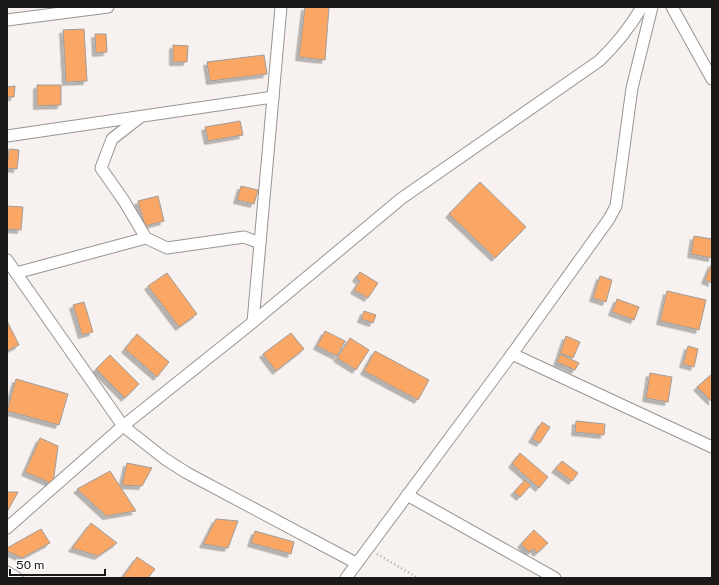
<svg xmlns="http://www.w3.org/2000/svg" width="719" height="585" font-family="'Public Sans',sans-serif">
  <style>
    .building { fill: #faa766; stroke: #a09c9a; filter: url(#shadow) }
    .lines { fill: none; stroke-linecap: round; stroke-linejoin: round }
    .street-casing { stroke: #989491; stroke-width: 13 }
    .path { stroke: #aca8a6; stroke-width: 2.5; stroke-dasharray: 1 3; stroke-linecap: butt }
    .street { stroke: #fff; stroke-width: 11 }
  </style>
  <defs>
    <filter id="shadow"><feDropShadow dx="-3.5" dy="3.5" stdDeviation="0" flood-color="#0004"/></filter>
  </defs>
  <rect width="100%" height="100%" fill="#f7f2ef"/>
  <g class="building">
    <path d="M305,7H329L325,60L299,57Z"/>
    <path d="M84,29L87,81L66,82L63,30Z"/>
    <path d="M95,34H106L107,52L96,53Z"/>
    <path d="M173,45L188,46L187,62H173Z"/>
    <path d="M264,55L267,74L210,81L207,62Z"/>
    <path d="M37,85H61V105L37,106Z"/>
    <path d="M15,86L14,97H7V87Z"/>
    <path d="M240,121L243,135L208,141L205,127Z"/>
    <path d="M9,149L19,150L17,169L7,168Z"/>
    <path d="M480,182L526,227L495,258L449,214Z"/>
    <path d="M241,186L258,190L254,204L237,200Z"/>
    <path d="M158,196L164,221L145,226L138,201Z"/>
    <path d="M7,206L23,207L21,230L7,229Z"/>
    <path d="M694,236L712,239V258L691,254Z"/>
    <path d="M712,263V283L705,280Z"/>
    <path d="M360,272L378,283L368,298L354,290L360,281L356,278Z"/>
    <path d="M167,273L197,314L179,327L148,286Z"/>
    <path d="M600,276L612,280L606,302L593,298Z"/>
    <path d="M667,291L706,300L699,330L660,321Z"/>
    <path d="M617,299L639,307L634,320L612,312Z"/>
    <path d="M84,302L93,332L82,335L73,305Z"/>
    <path d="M364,311L376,315L373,323L361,319Z"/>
    <path d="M7,321L19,345L7,351Z"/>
    <path d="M325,331L345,341L337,356L317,346Z"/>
    <path d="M291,333L304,349L276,371L263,354Z"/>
    <path d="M137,334L169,362L157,377L125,349Z"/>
    <path d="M566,336L580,342L573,358L560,353Z"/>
    <path d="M350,338L369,350L356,370L337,358Z"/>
    <path d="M688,346L698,349L694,367L683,364Z"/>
    <path d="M375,351L429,380L418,400L364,371Z"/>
    <path d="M560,354L579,363L575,370L557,362Z"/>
    <path d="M110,355L139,384L125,398L96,369Z"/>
    <path d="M650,373L672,377L668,402L646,398Z"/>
    <path d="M712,374V402L697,387Z"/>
    <path d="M16,379L68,394L59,425L7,411Z"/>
    <path d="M576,421L605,424L604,435L575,432Z"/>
    <path d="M542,422L550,427L540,443L532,439Z"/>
    <path d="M40,438L58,446L53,484L25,472Z"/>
    <path d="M520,453L548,477L539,488L512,464Z"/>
    <path d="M562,461L578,473L572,481L555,469Z"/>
    <path d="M127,463L152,468L142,486L122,485Z"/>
    <path d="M110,471L136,511L106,516L77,489Z"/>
    <path d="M525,480L531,485L520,497L514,492Z"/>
    <path d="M7,492H18L7,512Z"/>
    <path d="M216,519L238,521L228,548L203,544Z"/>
    <path d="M91,523L117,543L98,556L72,548Z"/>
    <path d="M41,529L50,543L22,558L7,551V548Z"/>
    <path d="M534,530L548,543L537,553L534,549L529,552L521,544Z"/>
    <path d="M255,531L294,542L291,554L251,543Z"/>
    <path d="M137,557L155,569L148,578H122Z"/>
  </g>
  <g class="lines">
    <defs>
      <g id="street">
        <path d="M672,7L712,79"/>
        <path d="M7,20L108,7"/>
        <path d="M139,118L112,139L101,168L124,201L146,238"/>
        <path d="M7,136L273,97"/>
        <path d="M7,260L123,426L165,459L187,473L356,563"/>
        <path d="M16,273L146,238L167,248L244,237L260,243"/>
        <path d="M253,322L281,7"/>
        <path d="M512,354L712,447"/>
        <path d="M407,495L555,578"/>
        <path d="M7,528L123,426L253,322L402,198L599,61C616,45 630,27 642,7"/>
        <path d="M7,572L17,578"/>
        <path d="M346,578L512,354L609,219L616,206L632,88L652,7"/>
      </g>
    </defs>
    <use href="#street" class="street-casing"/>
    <path class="path" d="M377,554L418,578"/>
    <use href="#street" class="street"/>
  </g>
  <rect width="719" height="585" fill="none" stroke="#1a1918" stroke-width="16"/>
  <path d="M10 569v6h95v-6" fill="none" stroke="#1a1918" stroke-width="2"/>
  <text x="16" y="569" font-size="12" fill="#1a1918" stroke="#ffffff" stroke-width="3" paint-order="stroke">50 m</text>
</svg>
